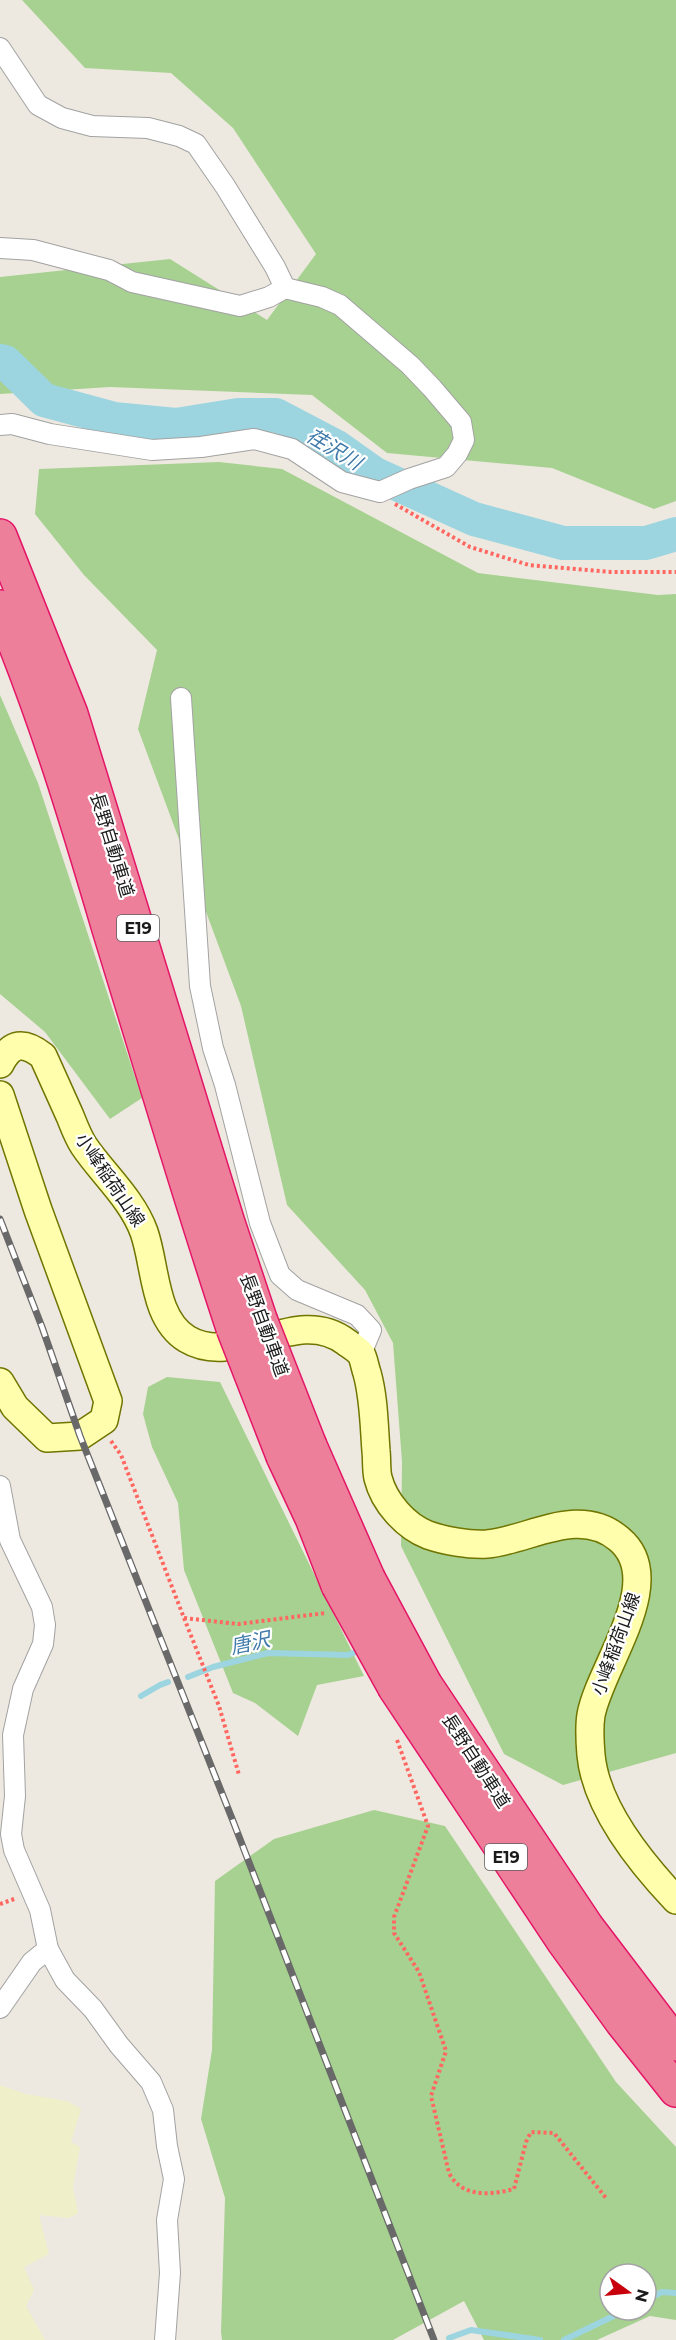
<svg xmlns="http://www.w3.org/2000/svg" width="676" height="2340" font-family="Montserrat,'Noto Sans JP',sans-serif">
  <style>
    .farmland { fill: #efefc9 }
    .forest { fill: #a7d191; fill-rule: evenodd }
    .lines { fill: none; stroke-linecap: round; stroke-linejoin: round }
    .stream { stroke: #9cd5e0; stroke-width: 6 }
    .river { stroke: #9cd5e0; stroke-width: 34 }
    .street-casing { stroke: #a2a2a2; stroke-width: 22 }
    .secondary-casing { stroke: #6f7500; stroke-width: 30 }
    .highway-casing { stroke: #e41567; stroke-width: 36 }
    .path { stroke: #ff6760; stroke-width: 4; stroke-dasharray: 3 3; stroke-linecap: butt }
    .street { stroke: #fff; stroke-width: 20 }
    .secondary { stroke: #fffead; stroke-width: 27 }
    .highway { stroke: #ed7f9a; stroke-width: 33 }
    .rail-casing { stroke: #696969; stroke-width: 7 }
    .rail { stroke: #fff; stroke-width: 4.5; stroke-dasharray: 14; stroke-linecap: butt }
    .highway-bridge-casing { stroke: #e41567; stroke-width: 36; stroke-linecap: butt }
    .highway-bridge { stroke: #ed7f9a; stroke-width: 33 }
    .labels { text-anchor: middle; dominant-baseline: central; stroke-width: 4.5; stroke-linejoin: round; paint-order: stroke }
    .shield { fill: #fff; stroke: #5f5f5f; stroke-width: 1.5 }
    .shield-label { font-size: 16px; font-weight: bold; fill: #1b1b1b }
    .street-label { font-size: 18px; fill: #1b1b1b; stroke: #fff }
    .water-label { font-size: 20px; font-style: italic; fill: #3f7aaa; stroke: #fff }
  </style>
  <rect width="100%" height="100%" fill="#eee9e0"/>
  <path class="farmland" d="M0,2085L25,2094L67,2101L81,2109L71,2142L80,2147L73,2187L78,2213L69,2218L39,2215L49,2254L24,2267L34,2290L26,2306L45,2340H0Z"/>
  <g class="forest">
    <path d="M22,0H676V501L654,509L552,468L387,453L312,395L110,387L0,394V277L170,259L267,320L316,254L233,128L171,73L85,68Z"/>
    <path d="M219,462L282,469L478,573L658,595L676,594V1753L563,1785L504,1754L401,1546L402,1462L393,1343L365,1290L287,1205L241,1006L138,729L157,650L84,575L35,514L39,469Z"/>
    <path d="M0,695L38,783L142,1098L110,1119L45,1032L0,994Z"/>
    <path d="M167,1377L220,1382L364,1676L317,1685L298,1736L255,1703L233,1693L184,1570L178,1503L152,1447L143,1414L148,1387Z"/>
    <path d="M374,1810L445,1826L616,2082L676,2147V2320L650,2316L597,2340H484L464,2301L393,2340H222L221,2332L225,2198L201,2119L212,2050L215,1881L274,1839ZM610,2274H646V2310H610Z"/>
  </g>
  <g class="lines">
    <g class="stream">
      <path d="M188,1677L213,1667L268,1653L348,1655L356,1652"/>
      <path d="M141,1696L160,1685L168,1682"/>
      <path d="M646,2300L662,2292L676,2293"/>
      <path d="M449,2338L471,2330L540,2340"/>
      <path d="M564,2340L626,2310"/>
    </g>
    <path class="river" d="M0,361L5,362L44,400L114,419L176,425L238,415H276L337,447L375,474L474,519L563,543H646L676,534"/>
    <defs>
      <g id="street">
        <path d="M0,48L38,105L62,118L92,126L148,128L179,136L196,144L225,186L275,267L285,288"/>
        <path d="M0,248L33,250L109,270L132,282L240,306L269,297L285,288L322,297L340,305L410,365L432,388L461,422L464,440L457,454L446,467L409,479L380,492L342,482L292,449L254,439L201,447L152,450L50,434L12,424L0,425"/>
        <path d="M181,698L200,986L213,1048L225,1085L260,1223L280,1275L297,1290L357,1315L371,1330L361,1354"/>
        <path d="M0,1486L10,1540L42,1607L45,1625L43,1644L23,1689L13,1735L15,1796L11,1834L14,1850L40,1910L48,1949L65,1980L93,2009L119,2045L151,2082L163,2110L167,2146L174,2179L167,2220L170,2273L165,2340"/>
        <path d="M0,2008L32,1962L48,1949"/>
      </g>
      <g id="secondary">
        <path d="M0,1064C11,1042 24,1041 43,1056C52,1076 61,1096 70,1116C74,1126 78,1137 84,1146C103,1174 132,1199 144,1232C156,1266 153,1318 187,1339C237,1369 296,1304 346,1342C350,1345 358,1350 361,1354C364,1359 365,1368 367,1373C374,1398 374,1425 376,1451C377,1459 376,1470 378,1478C384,1502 405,1526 428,1535C445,1541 469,1545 487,1544C530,1540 579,1505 619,1539C669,1580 600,1666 591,1715C589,1727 590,1743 591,1755C596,1808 640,1862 676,1900"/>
        <path d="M0,1095L38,1210L108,1401L104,1420L80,1436L47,1438L15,1407L0,1382"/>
      </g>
      <g id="highway">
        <path d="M0,536L71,714L228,1223L260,1319"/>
        <path d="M0,607C44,711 77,820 109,929C150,1062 189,1196 233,1328"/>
        <path d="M310,1446L368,1578"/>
        <path d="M283,1456L312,1518L338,1585"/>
        <path d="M425,1684L587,1927L676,2044"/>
        <path d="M395,1688L564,1942L622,2022L676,2090"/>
      </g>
    </defs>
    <use href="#street" class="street-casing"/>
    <use href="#secondary" class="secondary-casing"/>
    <use href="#highway" class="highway-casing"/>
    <g class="path">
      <path d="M395,504L470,547L529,565L611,572H676"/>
      <path d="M111,1441L121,1455L184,1618L238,1624L326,1613"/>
      <path d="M184,1618L219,1706L239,1775"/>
      <path d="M397,1740L428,1826L394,1917V1933L419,1972L446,2051L431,2096L449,2173C462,2198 490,2195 514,2189L526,2142L531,2132L554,2133L606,2198"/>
      <path d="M0,1904L17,1898"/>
    </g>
    <use href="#street" class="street"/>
    <use href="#secondary" class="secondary"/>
    <use href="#highway" class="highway"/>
    <defs>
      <path id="rail" d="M0,1219L42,1327L80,1436L233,1821L434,2340"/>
    </defs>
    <use href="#rail" class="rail-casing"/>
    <use href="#rail" class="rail"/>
    <defs>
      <g id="highway-bridge">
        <path d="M260,1319L310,1446"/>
        <path d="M233,1328L283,1456"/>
        <path d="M368,1578L425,1684"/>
        <path d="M338,1585L395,1688"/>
      </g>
    </defs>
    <use href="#highway-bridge" class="highway-bridge-casing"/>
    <use href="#highway-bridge" class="highway-bridge"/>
  </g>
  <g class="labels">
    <g class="shield">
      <rect x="117" y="915" width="42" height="26" rx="4.5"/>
      <rect x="485" y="1844" width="42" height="26" rx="4.5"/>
    </g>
    <g class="shield-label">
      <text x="138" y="928">E19</text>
      <text x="506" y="1857">E19</text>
    </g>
    <g class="street-label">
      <text transform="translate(112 845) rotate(73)">長野自動車道</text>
      <text transform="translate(110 1180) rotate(56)">小峰稲荷山線</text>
      <text transform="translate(264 1325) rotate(70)">長野自動車道</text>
      <text transform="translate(616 1644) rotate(-70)">小峰稲荷山線</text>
      <text transform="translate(476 1761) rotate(57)">長野自動車道</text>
    </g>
    <g class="water-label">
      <text transform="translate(334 449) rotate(31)">荏沢川</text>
      <text transform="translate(250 1643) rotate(-12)">唐沢</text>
    </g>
  </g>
  <g transform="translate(628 2292) rotate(105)"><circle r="28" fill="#ffffff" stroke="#a4a4a4" stroke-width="1.5"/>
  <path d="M0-4.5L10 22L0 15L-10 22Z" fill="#c7000b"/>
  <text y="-9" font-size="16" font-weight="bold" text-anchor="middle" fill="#1b1b1b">N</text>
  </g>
</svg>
